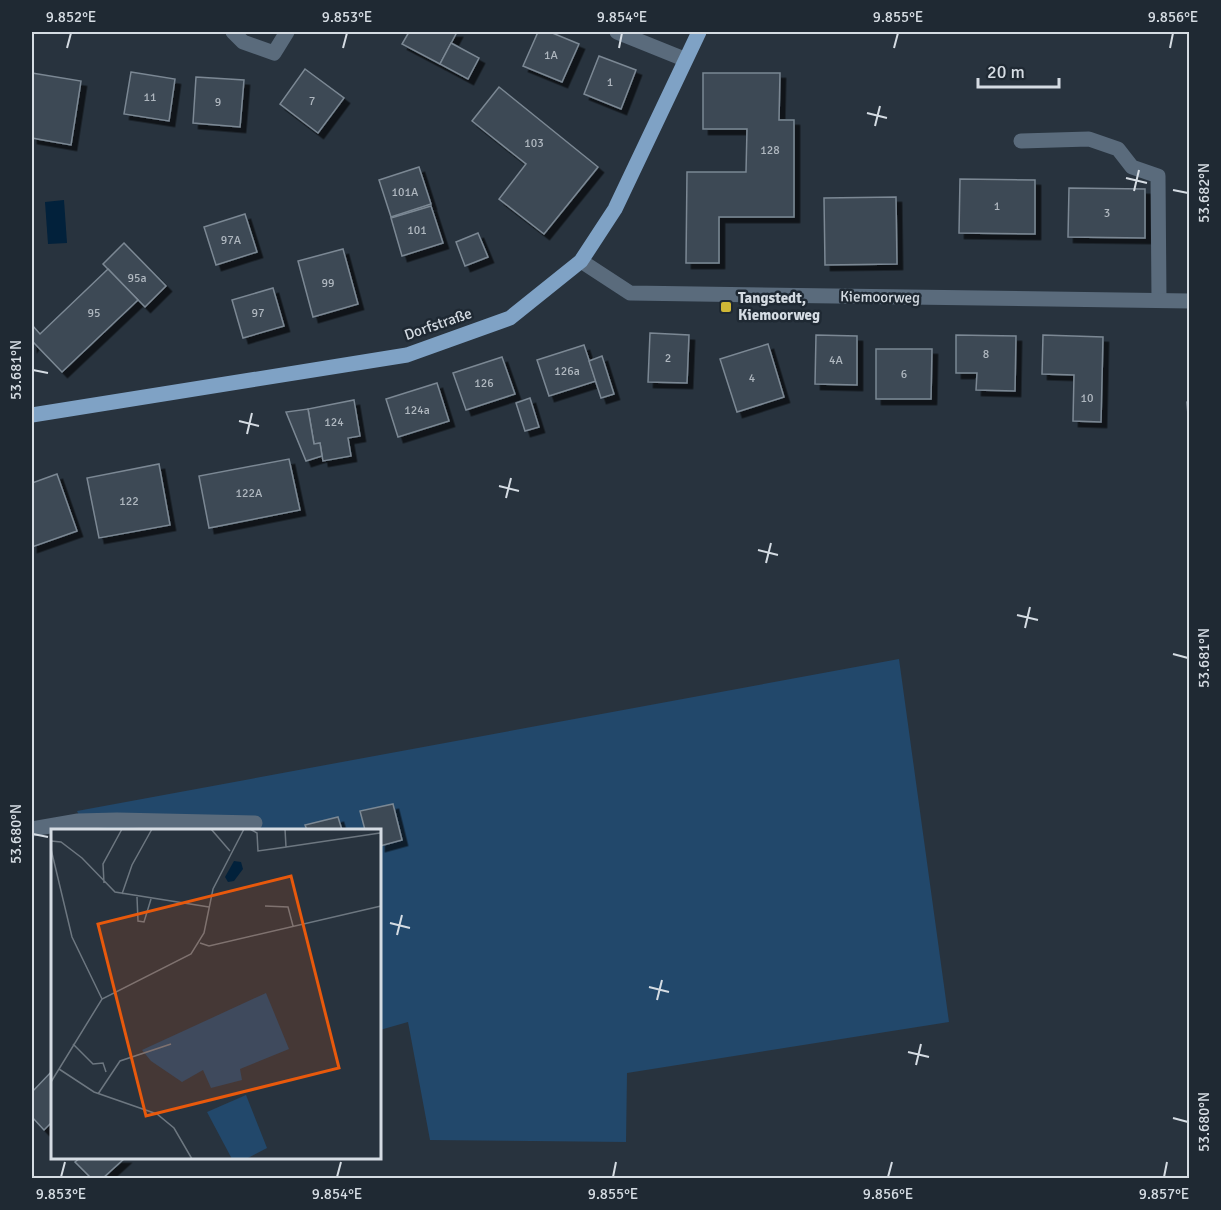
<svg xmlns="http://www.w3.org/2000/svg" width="1221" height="1210" font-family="Signika,sans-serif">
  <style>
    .green { fill: #22486b }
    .water { fill: #02213b }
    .building { fill: #3e4954; stroke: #7b8894; stroke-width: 1.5; filter: url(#shadow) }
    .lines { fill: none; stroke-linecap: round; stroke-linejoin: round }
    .minor { stroke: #5a6b7c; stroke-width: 15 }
    .major { stroke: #7fa2c5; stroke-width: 15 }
    .ticks { fill: none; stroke: #d5dce3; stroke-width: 2 }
    .poi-dot { fill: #d0b836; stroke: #1f2933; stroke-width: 2 }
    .labels { text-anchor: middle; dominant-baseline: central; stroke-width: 5; stroke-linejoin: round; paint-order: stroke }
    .number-label { font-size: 12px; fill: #afb7bf }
    .street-label { font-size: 15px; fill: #d5dce3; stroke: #1f2933 }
    .poi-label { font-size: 15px; font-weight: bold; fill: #d5dce3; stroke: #1f2933; text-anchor: start }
    .inset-road { fill: none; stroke: #6d7780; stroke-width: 1.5 }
    .view { fill: #e8590c; fill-opacity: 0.15; stroke: #e8590c; stroke-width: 3 }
    .inset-edge { fill: none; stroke: #d5dce3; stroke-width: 3 }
    .neatline { fill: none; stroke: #d5dce3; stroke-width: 2 }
    .ticks-label { font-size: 15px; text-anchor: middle; fill: #d5dce3 }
  </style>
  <defs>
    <filter id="shadow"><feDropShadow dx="5.5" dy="5.5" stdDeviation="0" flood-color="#0009"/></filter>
  </defs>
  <rect width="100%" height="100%" fill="#28333e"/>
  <path class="green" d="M899,659L949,1022L627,1073L626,1142L430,1140L408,1022L380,1030V830H86L77,811Z"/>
  <path class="water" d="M64,200L67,243L48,244L45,202Z"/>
  <g class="building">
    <path d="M409,32H457L440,64L402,44Z"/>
    <path d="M538,32H550L579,44L562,82L523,66Z"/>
    <path d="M451,43L479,58L468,79L440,64Z"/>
    <path d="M599,56L636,70L621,109L584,94Z"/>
    <path d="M305,69L344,98L318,133L280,104Z"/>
    <path d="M131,72L175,79L169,121L124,114Z"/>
    <path d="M32,73L81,81L71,145L32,138Z"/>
    <path d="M703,73H780L779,120H794V217H719V263H686L687,172H746L747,129H703Z"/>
    <path d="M196,77L244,80L240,127L193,123Z"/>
    <path d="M499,87L598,167L544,234L499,199L526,164L472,121Z"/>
    <path d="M419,167L431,204L391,217L379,180Z"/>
    <path d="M960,179L1035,180V234L959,233Z"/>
    <path d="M1069,188L1145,189V238L1068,237Z"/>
    <path d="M896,197L897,264L825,265L824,198Z"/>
    <path d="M431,206L443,243L402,256L391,218Z"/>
    <path d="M245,214L257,252L216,265L204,227Z"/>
    <path d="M478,233L488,257L465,266L456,242Z"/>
    <path d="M124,243L166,286L145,307L103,264Z"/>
    <path d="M343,249L358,304L313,317L298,261Z"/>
    <path d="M108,269L138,300L62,372L34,343L32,346V325L40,334Z"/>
    <path d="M273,288L284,326L243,338L232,300Z"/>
    <path d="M650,333L689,335L687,383L648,382Z"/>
    <path d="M816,335L857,336V385L815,384Z"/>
    <path d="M956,335L1016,336L1015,391L976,390L977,373H956Z"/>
    <path d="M1043,335L1103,337L1101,422L1073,421L1074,375L1042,374Z"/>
    <path d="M768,344L784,397L737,412L720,359Z"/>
    <path d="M584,345L596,381L549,396L537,360Z"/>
    <path d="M876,349H932L931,399H876Z"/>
    <path d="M602,356L614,394L601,398L589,361Z"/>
    <path d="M502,357L515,394L466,410L453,373Z"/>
    <path d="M437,383L449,421L398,437L386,399Z"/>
    <path d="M530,398L539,427L525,431L516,403Z"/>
    <path d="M354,400L360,436L348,438L351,456L323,461L320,443L314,444L308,409Z"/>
    <path d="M1190,401V441L1187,402Z"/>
    <path d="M308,409L314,444L320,443L322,456L306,461L286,412Z"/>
    <path d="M289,459L300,510L209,528L199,476Z"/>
    <path d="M159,464L170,525L99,538L87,478Z"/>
    <path d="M57,474L77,531L32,547V483Z"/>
    <path d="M393,804L402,840L380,846V830H365L360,811Z"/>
    <path d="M338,817L342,830H307L305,825Z"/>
    <path d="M52,1071V1122L44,1130L32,1117V1092Z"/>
    <path d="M80,1158H125L103,1178H91L75,1162Z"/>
  </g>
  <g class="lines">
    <g class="minor">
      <path d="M233,32L243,42L274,53L287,32"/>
      <path d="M617,32L684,59"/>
      <path d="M1021,141L1089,139L1118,149L1132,167L1158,176L1159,300"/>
      <path d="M581,261L630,293L1190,301"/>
      <path d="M32,829L78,821L117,820L255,823"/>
    </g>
    <path class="major" d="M32,415L407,355L510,318L581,261L615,209L699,32"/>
  </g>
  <path class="ticks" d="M67,48L71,33M343,48L347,33M619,48L622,33M894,48L898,33M1170,48L1173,33M867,113L887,118M875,126L880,106M1126,178L1147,183M1173,190L1188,193M1134,191L1139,170M33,370L48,373M239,421L259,426M247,434L252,413M499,486L519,491M506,498L511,478M758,550L778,555M766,563L771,543M1017,615L1038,620M1025,628L1030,607M1173,654L1188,658M33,834L48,837M390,923L410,928M397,935L402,915M649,987L669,992M657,1000L662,980M908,1052L929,1057M916,1065L921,1044M1173,1118L1188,1122M61,1177L65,1162M337,1177L341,1162M613,1177L616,1162M888,1177L892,1162M1164,1177L1167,1162"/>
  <rect class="poi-dot" x="720" y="301" width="12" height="12" rx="3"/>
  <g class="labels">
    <g class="number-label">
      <text x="551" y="55">1A</text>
      <text x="610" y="82">1</text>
      <text x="150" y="97">11</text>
      <text x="312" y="101">7</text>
      <text x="218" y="102">9</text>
      <text x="534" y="143">103</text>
      <text x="770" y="150">128</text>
      <text x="405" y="192">101A</text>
      <text x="997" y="206">1</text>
      <text x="1107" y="213">3</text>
      <text x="417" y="230">101</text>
      <text x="231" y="240">97A</text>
      <text x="137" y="278">95a</text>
      <text x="328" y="283">99</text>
      <text x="94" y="313">95</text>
      <text x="258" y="313">97</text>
      <text x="986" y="354">8</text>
      <text x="668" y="358">2</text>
      <text x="836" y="360">4A</text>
      <text x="567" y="371">126a</text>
      <text x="904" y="374">6</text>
      <text x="752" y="378">4</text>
      <text x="484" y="383">126</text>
      <text x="1087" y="398">10</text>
      <text x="417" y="410">124a</text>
      <text x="334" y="422">124</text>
      <text x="249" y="493">122A</text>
      <text x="129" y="501">122</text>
    </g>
    <g class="street-label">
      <text transform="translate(880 297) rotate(1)">Kiemoorweg</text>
      <text transform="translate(438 324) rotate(-19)">Dorfstraße</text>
    </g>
    <g class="poi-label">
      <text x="738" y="298">Tangstedt,<tspan x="738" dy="17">Kiemoorweg</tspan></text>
    </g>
  </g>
  <g transform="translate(51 829)">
    <rect width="330" height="330" fill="#28333e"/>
    <path d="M215,164L238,220L189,240L191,251L160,259L152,241L131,253L100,232L91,221ZM195,266L216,319L195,330H181L156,283Z" fill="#22486b"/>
    <path d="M183,32L190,33L192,40L183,52L177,53L174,48Z" fill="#02213b"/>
    <path class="inset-road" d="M160,0L179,22M199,0L206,4L207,22L235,18L234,0M0,12L10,13L31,29L64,63L158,78M235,18L329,4M0,20L21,108L51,170M53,54L52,35L71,0M71,65L81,36L101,0M86,68L87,92L93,93L100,70M214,77L237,78L242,97M149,114L158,117L330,77M22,215L42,235L52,234L55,243M8,240L43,263L106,285L123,299L141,330M0,253L51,170L140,125L153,104L162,60L193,0M47,265L69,232L120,215"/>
    <path class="view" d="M240,47L288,239L95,287L47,95Z"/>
    <rect width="330" height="330" class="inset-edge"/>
  </g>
  <rect width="1221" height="1210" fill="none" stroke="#1f2933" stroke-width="66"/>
  <path d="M978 78v9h81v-9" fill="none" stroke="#d5dce3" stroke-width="3"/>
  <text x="987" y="78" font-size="18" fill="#d5dce3" stroke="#1f2933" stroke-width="4.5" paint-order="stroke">20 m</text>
  <rect x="33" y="33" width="1155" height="1144" class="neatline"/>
  <g class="ticks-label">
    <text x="71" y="22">9.852°E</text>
    <text x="347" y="22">9.853°E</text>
    <text x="622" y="22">9.854°E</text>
    <text x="898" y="22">9.855°E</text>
    <text x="1173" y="22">9.856°E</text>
    <text transform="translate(1204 193) rotate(-90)" y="5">53.682°N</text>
    <text transform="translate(16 370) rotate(-90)" y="5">53.681°N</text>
    <text transform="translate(1204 658) rotate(-90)" y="5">53.681°N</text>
    <text transform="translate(16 834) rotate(-90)" y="5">53.680°N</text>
    <text transform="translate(1204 1122) rotate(-90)" y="5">53.680°N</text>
    <text x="61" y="1199">9.853°E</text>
    <text x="337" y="1199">9.854°E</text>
    <text x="613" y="1199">9.855°E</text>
    <text x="888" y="1199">9.856°E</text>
    <text x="1164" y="1199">9.857°E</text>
  </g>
</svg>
